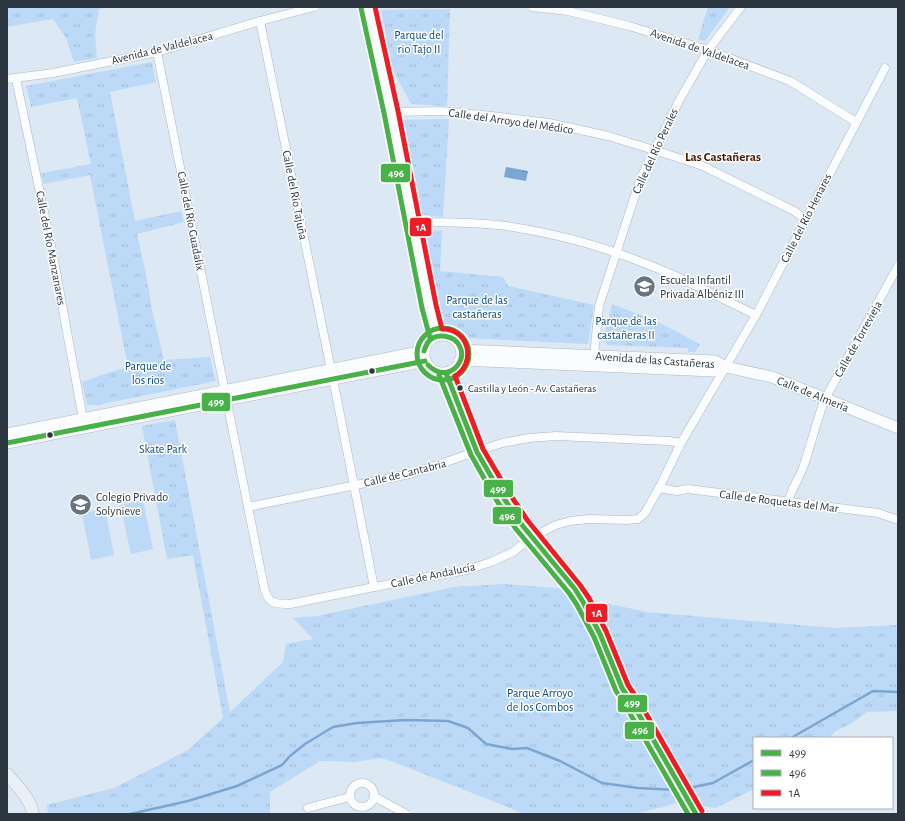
<svg xmlns="http://www.w3.org/2000/svg" width="905" height="821" font-family="'Alegreya Sans',sans-serif">
  <style>
    .grass { fill: #bcdaf8 }
    .park { fill: url(#park-tufts) }
    .water { fill: url(#water-ripples) }
    .lines { fill: none; stroke-linecap: round; stroke-linejoin: round }
    .stream { stroke: #7ba6d2; stroke-width: 2.5 }
    .street-casing { stroke: #adb8c2; stroke-width: 9 }
    .secondary-casing { stroke: #adb8c2; stroke-width: 12 }
    .primary-casing { stroke: #adb9c6; stroke-width: 13 }
    .street { stroke: #fafcfd; stroke-width: 8 }
    .secondary { stroke: #fafcfd; stroke-width: 11 }
    .primary { stroke: #eaf0f6; stroke-width: 12 }
    .bus-1-casing { stroke: #fff; stroke-width: 8 }
    .bus-2-casing { stroke: #fff; stroke-width: 8 }
    .bus-3-casing { stroke: #fff; stroke-width: 8 }
    .bus-1 { stroke: #48b147; stroke-width: 5 }
    .bus-2 { stroke: #48b147; stroke-width: 5 }
    .bus-3 { stroke: #ee1c25; stroke-width: 5 }
    .bus-dot { fill: #2b3641; stroke: #fff; stroke-width: 1.5 }
    .labels { text-anchor: middle; dominant-baseline: central; stroke-width: 3; stroke-linejoin: round; paint-order: stroke }
    .bus-label { font-size: 11px; fill: #2b3641; stroke: #fff; text-anchor: start }
    .park-label { font-size: 12px; fill: #084a80; stroke: #fff }
    .street-label { font-size: 12px; fill: #2b3641; stroke: #fff }
    .poi-label { font-size: 12px; fill: #2b3641; stroke: #fff; text-anchor: start }
    .neighbourhood-label { font-size: 13px; font-weight: bold; fill: #491805; stroke: #fff }
    .line-badge { stroke: #fff; stroke-width: 1.5 }
    .badge-label { font-size: 11px; text-anchor: middle; font-weight: bold; fill: #fff }
  </style>
  <defs>
    <pattern id="park-tufts" width="24" height="20" patternUnits="userSpaceOnUse"><rect width="24" height="20" fill="#bcdaf8"/><path d="M3 7l-1-3M5 7V3M7 7l1-3M15 17l-1-3M17 17v-4M19 17l1-3" fill="none" stroke="#a2bcd6"/></pattern>
    <pattern id="water-ripples" width="26" height="14" patternUnits="userSpaceOnUse"><rect width="26" height="14" fill="#7ba6d2"/><path d="M2 4q2-2 4 0t4 0M15 11q2-2 4 0t4 0" fill="none" stroke="#6588ac"/></pattern>
  </defs>
  <rect width="100%" height="100%" fill="#dce8f4"/>
  <g class="grass">
    <path d="M143,500L153,549L131,554L120,505Z"/>
    <path d="M105,509L114,555L91,560L82,513Z"/>
  </g>
  <g class="park">
    <path d="M7,7H109L99,9L95,34L97,58L74,62L66,38L53,19L7,27Z"/>
    <path d="M708,7H730L705,41L698,39Z"/>
    <path d="M450,9L447,106L411,104L392,69L381,10Z"/>
    <path d="M152,62L156,82L110,92L135,221L181,211L184,222L137,234L147,279L152,310L164,360L210,357L216,381L97,405H87L82,382L107,373L128,367L90,175L44,184L41,173L91,164L77,98L31,107L26,86Z"/>
    <path d="M449,119L443,217L418,214L400,120Z"/>
    <path d="M421,230L442,231L440,271L503,277L508,286L594,305L588,344L463,338L448,336L440,324Z"/>
    <path d="M612,304L660,323L700,344L695,352H688V348L608,345L603,340Z"/>
    <path d="M175,420L230,712L283,662L286,644L313,639L293,618L317,616L454,587L504,584L567,589L591,600L647,612L835,628L898,625V711L867,712L852,723L836,731L827,738H754V789L716,808L677,803L635,814H525L391,761L381,758L354,762L320,761L270,792V814H48L47,805L114,788L188,750L223,718L193,555L167,559L142,426Z"/>
  </g>
  <path class="water" d="M506,167L528,171L526,181L504,177Z"/>
  <g class="lines">
    <g class="stream">
      <path d="M791,738L873,691L898,692"/>
      <path d="M689,788L713,783L754,760"/>
      <path d="M130,814L188,801L237,786L282,765L290,756L305,744L333,727L357,723L405,720L448,721L468,728L486,744L512,749L527,748L560,761L602,783L638,788L678,790"/>
    </g>
    <defs>
      <g id="street">
        <path d="M368,7L391,112L429,307L437,336"/>
        <path d="M532,7L568,11L629,26L708,50L790,81L856,122"/>
        <path d="M260,21L331,370"/>
        <path d="M157,52L264,587C268,604 274,604 290,604L374,587L467,570L491,562L513,552L532,537L556,525L570,521L589,519L627,520L638,519L645,513L659,488L681,443L756,315L885,68"/>
        <path d="M7,79L53,73L157,52L260,21L314,7"/>
        <path d="M16,79L52,250L83,419"/>
        <path d="M391,112L441,111L492,116L549,123L608,136L654,150L703,166L794,211L805,219"/>
        <path d="M412,222C443,222 475,222 506,226C553,233 605,247 649,265C686,279 720,298 756,315"/>
        <path d="M594,356L599,306L641,177L680,99L708,50L741,7"/>
        <path d="M446,373L464,421L477,452L487,468L503,497L522,525L575,589L583,602L600,634L622,688L634,706L696,814"/>
        <path d="M333,379L374,587"/>
        <path d="M659,488L677,491L688,489L878,513L898,520"/>
        <path d="M788,502C792,487 801,476 805,462C812,441 817,419 825,399L898,266"/>
        <path d="M248,507L410,474L502,443L529,438L556,436L669,441L681,443"/>
        <circle cx="362" cy="795" r="12"/>
        <path d="M375,797L406,814"/>
        <path d="M308,808L349,797"/>
      </g>
      <g id="secondary">
        <circle cx="443" cy="354" r="19"/>
        <path d="M461,350L715,361L726,367L772,377L898,428"/>
        <path d="M460,360L713,371L726,367"/>
        <path d="M7,434L424,351"/>
        <path d="M7,443L425,361"/>
      </g>
      <path id="primary" d="M7,774C17,786 30,798 33,814"/>
    </defs>
    <use href="#street" class="street-casing"/>
    <use href="#secondary" class="secondary-casing"/>
    <use href="#primary" class="primary-casing"/>
    <use href="#street" class="street"/>
    <use href="#secondary" class="secondary"/>
    <use href="#primary" class="primary"/>
    <defs>
      <g id="bus-1">
        <path d="M424,351C425,348 426,345 428,342C436,332 455,335 460,347C465,357 458,369 448,372C440,374 434,371 428,365"/>
        <path d="M446,373L477,452L503,497L522,525L575,589L583,602L600,634L622,688L634,706L696,814"/>
        <path d="M7,443L425,361"/>
      </g>
      <g id="bus-2">
        <path d="M361,8L384,113L422,308L430,338"/>
        <circle cx="443" cy="354" r="26"/>
        <path d="M439,375L471,455L497,501L516,529L569,593L577,605L594,637L616,691L628,710L688,814"/>
      </g>
      <path id="bus-3" d="M375,7L398,111L436,305L442,329C469,328 477,363 455,376L483,449L509,493L528,521L580,585L589,598L606,631L628,685L640,703L702,811"/>
    </defs>
    <use href="#bus-1" class="bus-1-casing"/>
    <use href="#bus-2" class="bus-2-casing"/>
    <use href="#bus-3" class="bus-3-casing"/>
    <use href="#bus-1" class="bus-1"/>
    <use href="#bus-2" class="bus-2"/>
    <use href="#bus-3" class="bus-3"/>
  </g>
  <defs>
    <symbol id="school-disc" viewBox="-11 -11 22 22"><circle r="9.5" fill="#697480" stroke="#fff"/><path d="M0-5L7-2L0 1L-7-2ZM-4 1L0 2.5L4 1V4Q0 6-4 4Z" fill="#fff"/></symbol>
  </defs>
  <g fill-rule="evenodd">
    <use href="#school-disc" x="632" y="274" width="25" height="25"/>
    <use href="#school-disc" x="68" y="492" width="25" height="25"/>
  </g>
  <g class="bus-dot">
    <circle cx="372" cy="371" r="3.5"/>
    <circle cx="460" cy="388" r="3.5"/>
    <circle cx="50" cy="435" r="3.5"/>
  </g>
  <g class="labels">
    <g class="bus-label">
      <text x="468" y="388">Castilla y León - Av. Castañeras</text>
    </g>
    <g class="park-label">
      <text x="419" y="35">Parque del<tspan x="419" dy="14">rio Tajo II</tspan></text>
      <text x="477" y="300">Parque de las<tspan x="477" dy="14">castañeras</tspan></text>
      <text x="626" y="321">Parque de las<tspan x="626" dy="14">castañeras II</tspan></text>
      <text x="148" y="366">Parque de<tspan x="148" dy="14">los rios</tspan></text>
      <text x="163" y="449">Skate Park</text>
      <text x="540" y="693">Parque Arroyo<tspan x="540" dy="14">de los Combos</tspan></text>
    </g>
    <g class="street-label">
      <text transform="translate(162 48) rotate(-14)">Avenida de Valdelacea</text>
      <text transform="translate(700 49) rotate(19)">Avenida de Valdelacea</text>
      <text transform="translate(511 121) rotate(8)">Calle del Arroyo del Médico</text>
      <text transform="translate(655 151) rotate(-65)">Calle del Río Perales</text>
      <text transform="translate(295 195) rotate(79)">Calle del Río Tajuña</text>
      <text transform="translate(806 218) rotate(-63)">Calle del Río Henares</text>
      <text transform="translate(191 221) rotate(79)">Calle del Río Guadalix</text>
      <text transform="translate(51 248) rotate(79)">Calle del Río Manzanares</text>
      <text transform="translate(858 339) rotate(-61)">Calle de Torrevieja</text>
      <text transform="translate(655 360) rotate(4)">Avenida de las Castañeras</text>
      <text transform="translate(813 394) rotate(22)">Calle de Almería</text>
      <text transform="translate(405 473) rotate(-14)">Calle de Cantabria</text>
      <text transform="translate(779 501) rotate(7)">Calle de Roquetas del Mar</text>
      <text transform="translate(433 575) rotate(-12)">Calle de Andalucía</text>
    </g>
    <g class="poi-label">
      <text x="660" y="280">Escuela Infantil<tspan x="660" dy="14">Privada Albéniz III</tspan></text>
      <text x="96" y="497">Colegio Privado<tspan x="96" dy="14">Solynieve</tspan></text>
    </g>
    <g class="neighbourhood-label">
      <text x="723" y="157">Las Castañeras</text>
    </g>
  </g>
  <g class="line-badge">
    <rect x="380" y="163" width="31" height="20" rx="4" fill="#48b147"/>
    <rect x="409" y="217" width="23" height="20" rx="4" fill="#ee1c25"/>
    <rect x="201" y="392" width="30" height="20" rx="4" fill="#48b147"/>
    <rect x="483" y="479" width="31" height="19" rx="4" fill="#48b147"/>
    <rect x="492" y="506" width="30" height="19" rx="4" fill="#48b147"/>
    <rect x="585" y="603" width="23" height="20" rx="4" fill="#ee1c25"/>
    <rect x="617" y="694" width="31" height="19" rx="4" fill="#48b147"/>
    <rect x="624" y="721" width="31" height="19" rx="4" fill="#48b147"/>
  </g>
  <g class="badge-label">
    <text x="396" y="177">496</text>
    <text x="421" y="231">1A</text>
    <text x="216" y="406">499</text>
    <text x="498" y="493">499</text>
    <text x="507" y="520">496</text>
    <text x="597" y="617">1A</text>
    <text x="632" y="707">499</text>
    <text x="640" y="734">496</text>
  </g>
  <rect width="905" height="821" fill="none" stroke="#2b3641" stroke-width="16"/>
  <rect x="753" y="737" width="140" height="72" fill="#ffffff" stroke="#aaafb3"/>
  <rect x="761" y="750" width="20" height="6" fill="#48b147" stroke="#aaafb3"/>
  <text x="789" y="757" font-size="12" fill="#2b3641">499</text>
  <rect x="761" y="770" width="20" height="6" fill="#48b147" stroke="#aaafb3"/>
  <text x="789" y="777" font-size="12" fill="#2b3641">496</text>
  <rect x="761" y="790" width="20" height="6" fill="#ee1c25" stroke="#aaafb3"/>
  <text x="789" y="797" font-size="12" fill="#2b3641">1A</text>
</svg>
